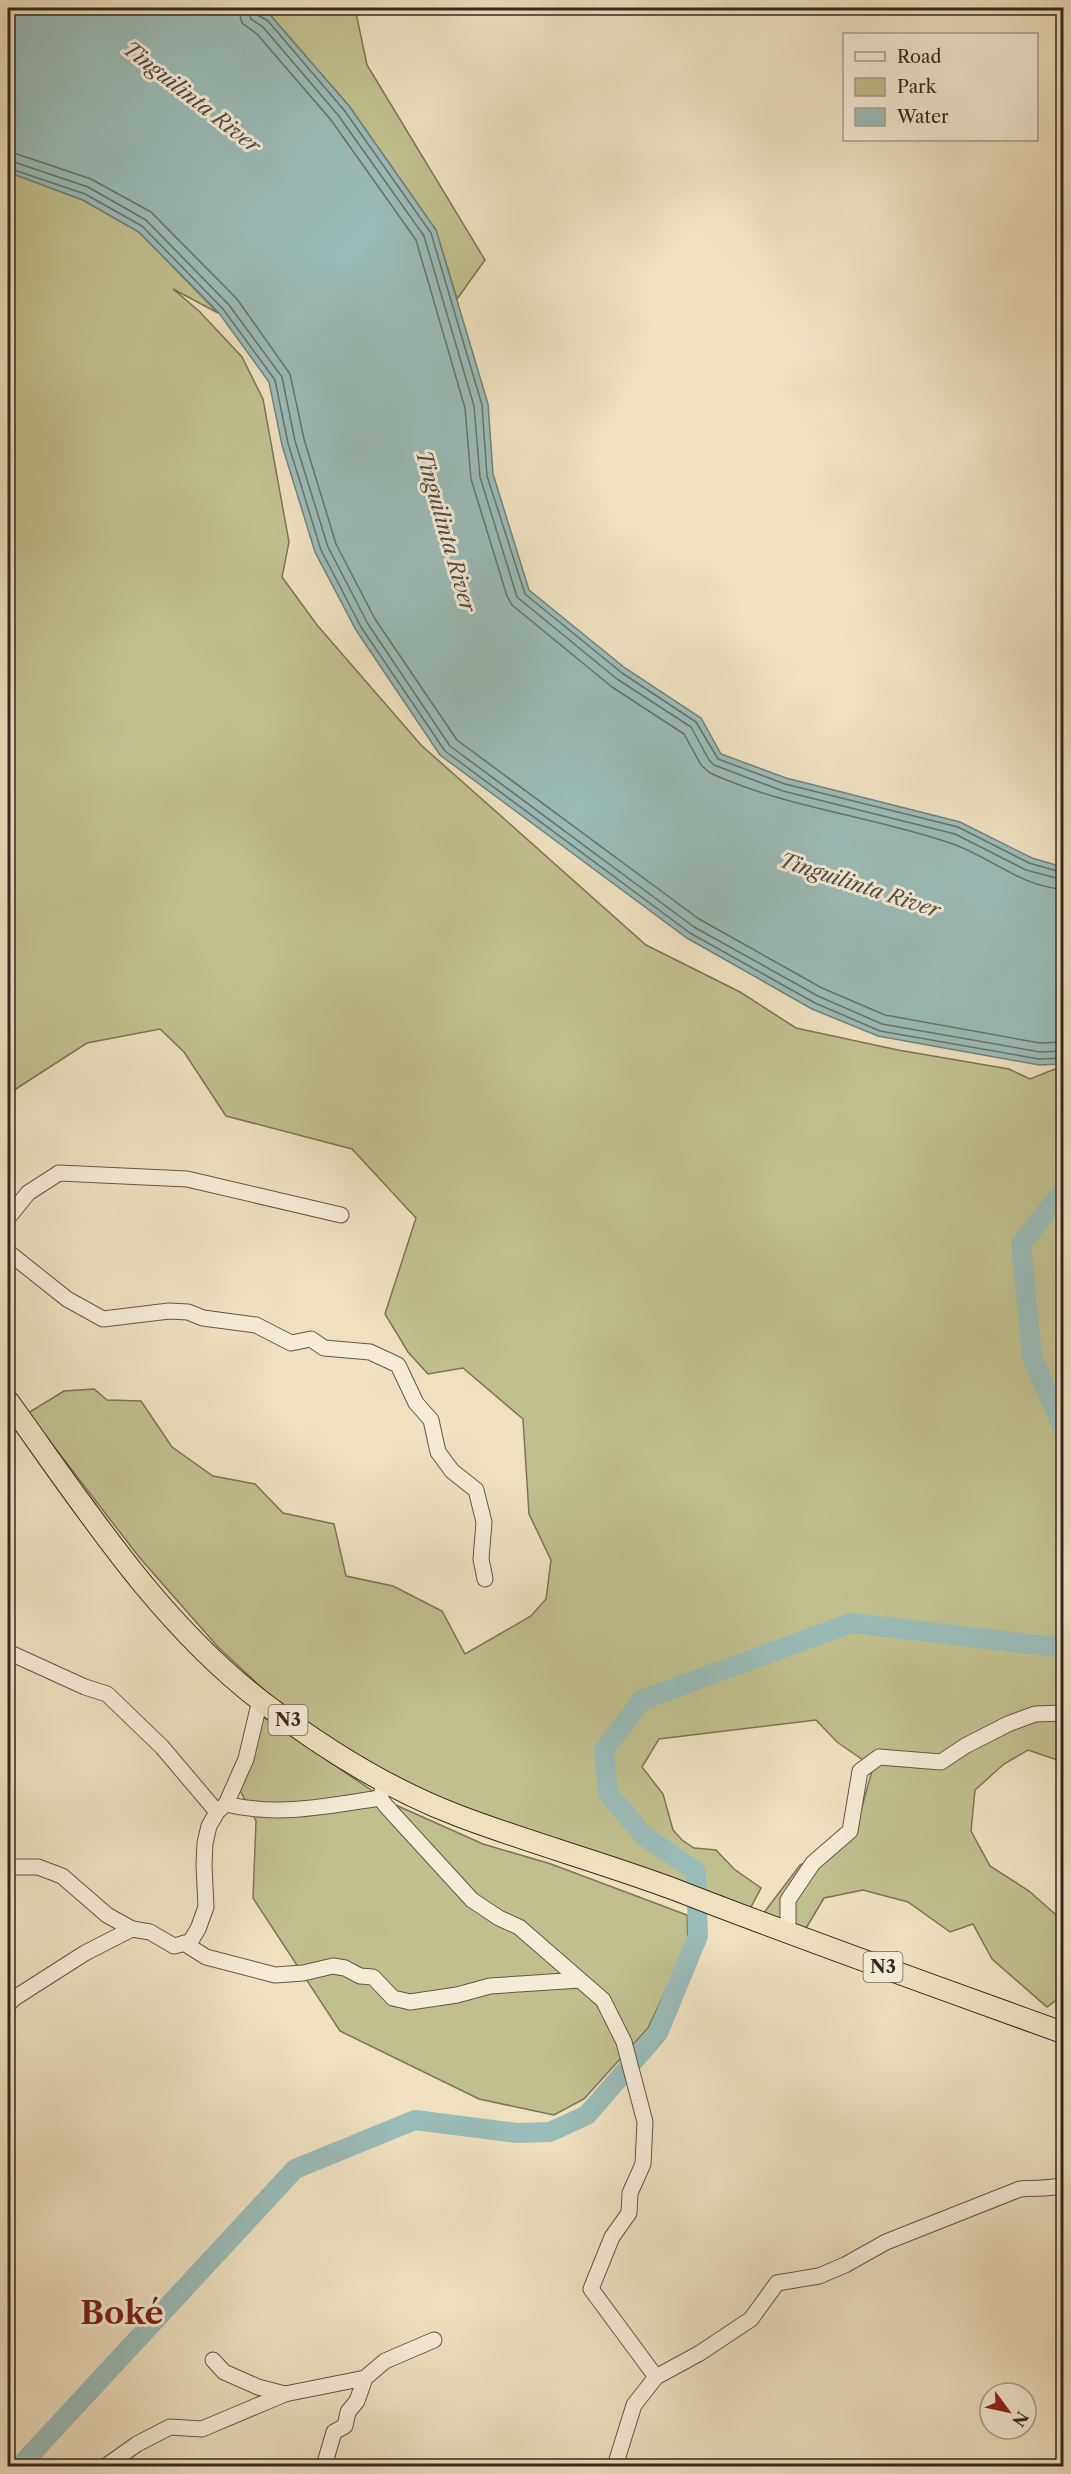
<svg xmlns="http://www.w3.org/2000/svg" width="1071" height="2474" font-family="'Libre Caslon Text',serif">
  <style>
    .green { fill: #c0c08e; stroke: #7b7455; stroke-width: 1.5 }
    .water { fill: #9abcb8; stroke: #72817a; stroke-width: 1.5 }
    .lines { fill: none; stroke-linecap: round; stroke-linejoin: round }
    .shore { stroke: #68726a; stroke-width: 1.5 }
    .river { stroke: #9abcb8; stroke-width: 20 }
    .minor-casing { stroke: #645645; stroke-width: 17 }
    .highway-casing { stroke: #36281c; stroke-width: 23 }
    .minor { stroke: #f5ebd6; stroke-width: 15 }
    .highway { stroke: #efe0c0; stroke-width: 21 }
    .labels { text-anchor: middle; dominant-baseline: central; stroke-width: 6; stroke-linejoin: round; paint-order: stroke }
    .shield { fill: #f5ebd6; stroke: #6f6254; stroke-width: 1.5 }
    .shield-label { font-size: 18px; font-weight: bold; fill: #36281c }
    .water-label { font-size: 21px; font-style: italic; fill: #4f4d43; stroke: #f5ebd6 }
    .town-label { font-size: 32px; font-weight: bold; fill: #7a1f14; stroke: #f5ebd6 }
  </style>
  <rect width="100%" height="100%" fill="#efe0c0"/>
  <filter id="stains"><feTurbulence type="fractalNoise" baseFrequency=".00333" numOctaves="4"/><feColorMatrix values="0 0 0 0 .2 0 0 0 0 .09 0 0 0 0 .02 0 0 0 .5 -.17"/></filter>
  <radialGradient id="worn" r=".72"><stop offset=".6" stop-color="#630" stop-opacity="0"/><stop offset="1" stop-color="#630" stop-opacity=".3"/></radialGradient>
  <g class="green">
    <path d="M257,8H355L367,65L485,260L457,299L436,230L349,106L271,16Z"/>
    <path d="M8,172L83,200L139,232L218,313L173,289L199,311L242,357L263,399L289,542L282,577L317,625L421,745L646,945L740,992L796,1028L898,1050L1009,1069L1030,1079L1055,1069L1063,1068V1762L1028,1750L1004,1764L975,1790L971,1831L990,1866L1029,1891L1063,1921V1995L1047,2007L992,1959L973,1924L950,1932L908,1902L863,1890L824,1898L802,1935L760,1918L800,1865L843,1844L862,1807L873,1767L837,1742L816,1720L659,1739L642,1767L663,1794L673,1830L682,1840L694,1848L716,1850L734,1869L761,1888L751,1907L704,1906L427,1796L290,1714L218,1647L139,1557L28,1413L64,1391L94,1389L107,1400L141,1401L172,1447L213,1476L255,1484L283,1513L334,1524L346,1576L393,1586L442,1611L465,1654L531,1616L546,1599L551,1560L529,1514L523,1419L463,1368L428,1374L408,1352L385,1314L416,1218L352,1149L226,1116L184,1052L160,1029L87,1043L8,1094Z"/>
    <path d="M260,1715L389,1802L483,1844L551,1864L687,1915L688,1943L648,2028L584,2099L554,2115L479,2099L340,2031L253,1898L256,1821L232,1775Z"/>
  </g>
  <path class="water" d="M8,8H257L271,16L349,106L436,230L488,404L493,474L529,590L625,668L701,718L721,754L786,778L960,822L1032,858L1063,867V1064L1039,1065L878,1036L812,1009L687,938L440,755L356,630L315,552L282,445L269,382L219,313L139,232L83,200L8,172Z"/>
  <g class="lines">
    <g class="shore">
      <path d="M238,8L242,23L257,34L331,120L416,240L465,408L471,479L507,596L512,605L612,687L684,734L701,765L710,773C787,808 871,816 950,843C988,855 1022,888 1064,889"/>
      <path d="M247,8L251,19L263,27L338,115L424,236L474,406L480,477L517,597L617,679L691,727L709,760L714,765L783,791L955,834L1026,870L1064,880"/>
      <path d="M255,8L256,14L268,21L344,110L431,233L482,405L487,476L525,594L622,673L696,722L718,759L785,784L958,827L1029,863L1064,873"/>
      <path d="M8,151L91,179L151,212L237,299L290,374L304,439L336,544L375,619L457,740L699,919L822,988L885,1015L1040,1043L1064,1042"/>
      <path d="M8,160L88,187L146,220L229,305L282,377L295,441L328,547L368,624L450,746L694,927L818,996L882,1024L1040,1052L1064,1051"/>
      <path d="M8,168L85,194L142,226L223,309L275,380L288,443L321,550L361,627L445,751L690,933L815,1003L880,1031L1039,1059L1064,1058"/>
    </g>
    <g class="river">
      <path d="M1064,1190L1021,1244L1032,1356L1064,1431"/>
      <path d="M20,2466L295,2169L415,2120L517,2133L550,2132L587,2115L658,2033L698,1936L696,1871L644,1836L608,1793L604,1750L642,1700L851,1623L1064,1648"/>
    </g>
    <defs>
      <g id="minor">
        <path d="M8,1218L28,1193L59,1173L187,1179L341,1215"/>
        <path d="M8,1252L67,1299L103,1319L169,1311L188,1312L203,1318L256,1325L291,1343L311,1339L324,1348L370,1352L398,1365L416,1403L431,1420L438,1452L452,1471L476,1490L484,1522L481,1559L485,1579"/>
        <path d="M8,1652L85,1687L107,1694L162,1747L217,1812"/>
        <path d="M385,1781L380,1798L386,1806L472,1900L499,1918L519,1927L603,2000L624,2042L645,2122L643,2164L630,2193L629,2213L612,2237L591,2289L656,2377"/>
        <path d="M226,1804C278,1817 328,1806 380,1798"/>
        <path d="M8,1867H38L62,1876L107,1915L132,1929"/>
        <path d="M788,1932V1900L813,1863L850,1831L860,1771L879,1757L941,1762L965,1746L1008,1724L1035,1714L1064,1713"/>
        <path d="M184,1943L206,1957L275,1975L303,1973L333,1966L345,1968L360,1976L373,1977L393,1998L410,2002L457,1995L490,1986L580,1980"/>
        <path d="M8,2005L13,1999L85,1953L132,1929L150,1932L174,1946L190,1942L198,1929L206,1907L204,1865L205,1843L209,1826L217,1812L226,1804L246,1759L260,1700"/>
        <path d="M213,2360L224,2372L258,2387L285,2394L365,2378"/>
        <path d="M106,2466L137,2444L170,2427L202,2429L285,2394"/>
        <path d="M324,2466L334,2432L345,2426L348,2412L357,2401L365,2378L385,2361L434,2340"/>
        <path d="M615,2466L634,2405L656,2377L700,2353L751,2319L777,2283L819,2276L845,2265L886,2242L1020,2189C1036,2187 1047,2190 1064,2185"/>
      </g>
      <path id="highway" d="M8,1401C84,1506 157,1621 261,1701C320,1746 390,1790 459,1816C530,1843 604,1863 676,1890C804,1940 934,1986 1064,2033"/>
    </defs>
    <use href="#minor" class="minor-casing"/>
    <use href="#highway" class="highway-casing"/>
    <use href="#minor" class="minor"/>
    <use href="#highway" class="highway"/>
  </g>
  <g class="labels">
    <g class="shield">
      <rect x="268.5" y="1705" width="39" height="30" rx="4.5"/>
      <rect x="863.5" y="1952" width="39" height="30" rx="4.5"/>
    </g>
    <g class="shield-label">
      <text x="288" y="1720">N3</text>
      <text x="883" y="1967">N3</text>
    </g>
    <g class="water-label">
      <text transform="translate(192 97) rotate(38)">Tinguilinta River</text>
      <text transform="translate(446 531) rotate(74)">Tinguilinta River</text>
      <text transform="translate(860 885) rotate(18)">Tinguilinta River</text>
    </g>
    <g class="town-label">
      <text x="122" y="2312">Boké</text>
    </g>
  </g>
  <rect width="1071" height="2474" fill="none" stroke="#efe0c0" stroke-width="30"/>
  <rect x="9" y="9" width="1053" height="2456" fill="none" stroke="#36281c" stroke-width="3"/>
  <rect x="15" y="15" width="1041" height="2444" fill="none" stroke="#36281c" stroke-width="1.5"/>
  <rect x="843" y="33" width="195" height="108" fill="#f5ebd6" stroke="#a99d8c" stroke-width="1.5"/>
  <rect x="855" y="52" width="30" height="9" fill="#f5ebd6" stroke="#a99d8c" stroke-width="1.5"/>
  <text x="897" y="63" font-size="18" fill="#36281c">Road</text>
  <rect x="855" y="78" width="30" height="18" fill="#c0c08e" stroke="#a99d8c" stroke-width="1.5"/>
  <text x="897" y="93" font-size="18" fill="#36281c">Park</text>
  <rect x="855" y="108" width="30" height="18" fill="#9abcb8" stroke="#a99d8c" stroke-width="1.5"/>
  <text x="897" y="123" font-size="18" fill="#36281c">Water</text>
  <g transform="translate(1008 2411) rotate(123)"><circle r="28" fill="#f5ebd6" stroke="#a99d8c" stroke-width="1.5"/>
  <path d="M0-4.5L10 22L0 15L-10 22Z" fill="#8f2418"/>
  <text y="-9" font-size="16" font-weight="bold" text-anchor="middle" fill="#36281c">N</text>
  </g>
  <rect width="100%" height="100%" filter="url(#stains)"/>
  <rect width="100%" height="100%" fill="url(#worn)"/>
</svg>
